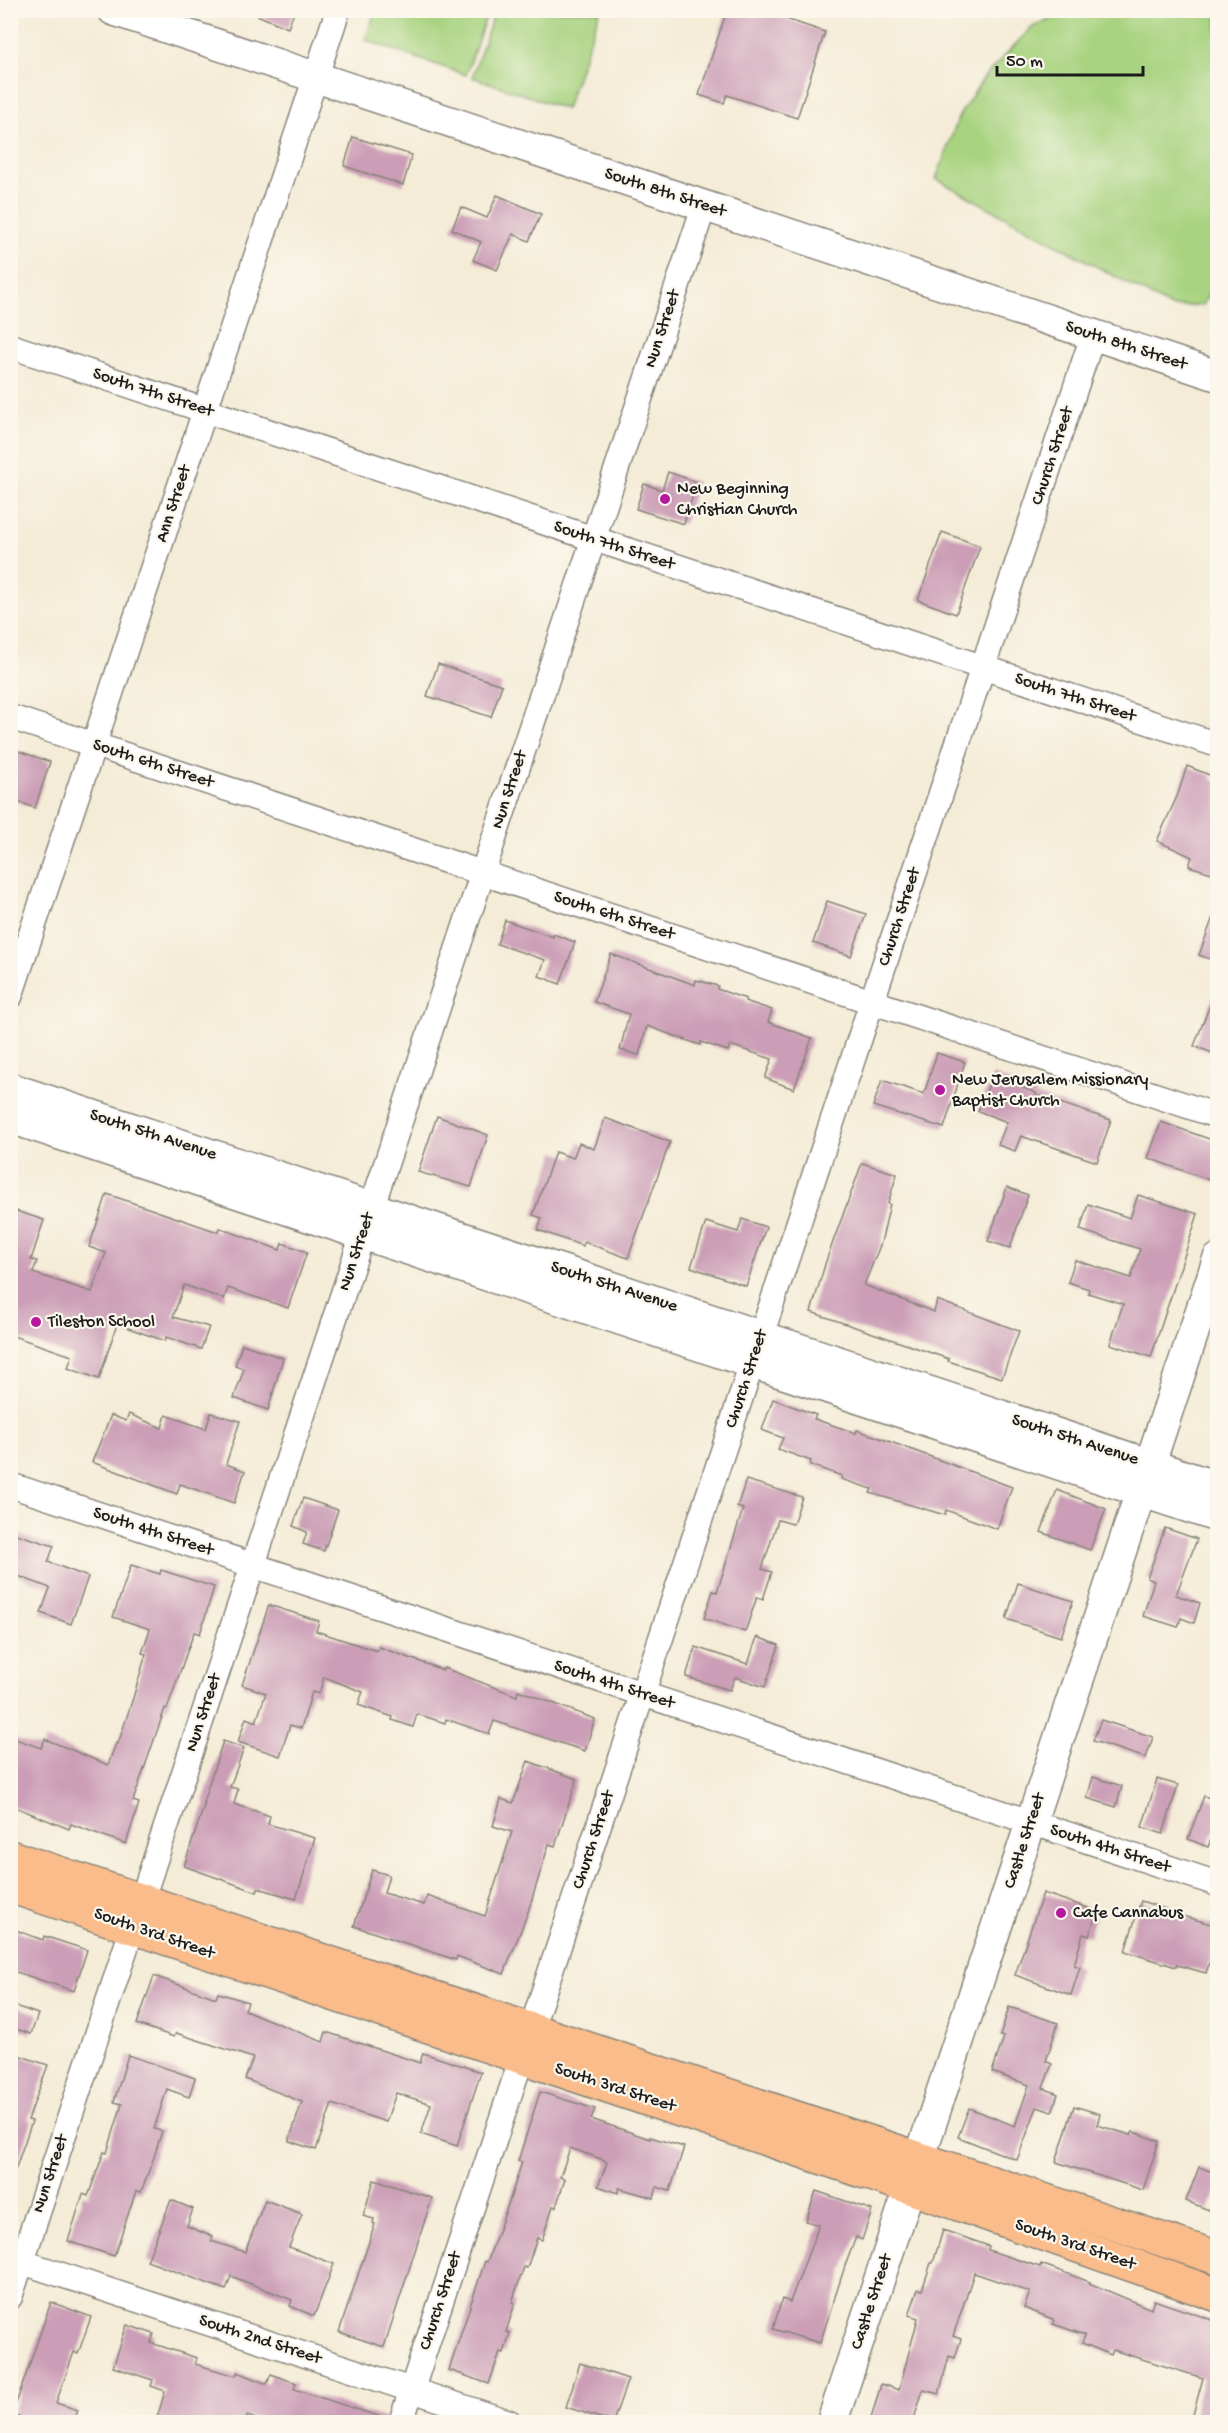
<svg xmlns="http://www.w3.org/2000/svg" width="1228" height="2433" font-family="'Gochi Hand',sans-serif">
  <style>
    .green { fill: #a8d380; stroke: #62784e; stroke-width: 1.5 }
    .building { fill: #cb9db6 }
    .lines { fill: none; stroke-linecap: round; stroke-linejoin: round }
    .minor-casing { stroke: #88847a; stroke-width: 27 }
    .tertiary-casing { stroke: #88847a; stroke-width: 33 }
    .primary-casing { stroke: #88847a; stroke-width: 36 }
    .minor { stroke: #fff; stroke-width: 24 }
    .tertiary { stroke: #fff; stroke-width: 30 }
    .primary { stroke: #f9bc8a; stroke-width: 33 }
    .poi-dot { fill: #b5179e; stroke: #fbf7ec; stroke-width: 2 }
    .labels { text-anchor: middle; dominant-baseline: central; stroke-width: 4.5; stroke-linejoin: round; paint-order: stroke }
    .street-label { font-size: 18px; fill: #1c1c1c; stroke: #fbf7ec }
    .poi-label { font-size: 18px; fill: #1c1c1c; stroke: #fbf7ec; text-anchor: start }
  </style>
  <rect width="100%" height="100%" fill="#fbf7ec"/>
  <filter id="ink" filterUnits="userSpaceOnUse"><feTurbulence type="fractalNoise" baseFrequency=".0167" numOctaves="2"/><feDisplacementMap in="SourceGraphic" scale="12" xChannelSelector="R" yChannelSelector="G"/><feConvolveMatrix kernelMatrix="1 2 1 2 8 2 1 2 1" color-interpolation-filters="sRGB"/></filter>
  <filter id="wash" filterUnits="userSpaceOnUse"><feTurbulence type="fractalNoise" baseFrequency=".008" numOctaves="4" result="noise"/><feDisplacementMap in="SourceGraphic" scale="24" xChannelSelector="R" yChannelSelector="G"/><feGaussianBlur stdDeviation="1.35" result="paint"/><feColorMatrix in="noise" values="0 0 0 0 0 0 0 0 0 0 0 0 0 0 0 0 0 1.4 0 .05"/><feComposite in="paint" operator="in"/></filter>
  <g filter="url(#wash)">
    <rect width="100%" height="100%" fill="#f4ecd7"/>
    <g class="green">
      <path d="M376,10H488V11L466,75L365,40Z"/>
      <path d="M495,11H600L566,109L472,77Z"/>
      <path d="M1064,11H1217V277L1203,305L1171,307L936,179L959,116L985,76L1031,28Z"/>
    </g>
    <g id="blocks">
      <g class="building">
        <path d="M245,10H295L288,28Z"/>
        <path d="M727,10H779L777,16L825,32L797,118L727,95L724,103L699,95Z"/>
        <path d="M353,137L412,155L403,185L344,166Z"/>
        <path d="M497,195L541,214L529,241L513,234L497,270L473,260L481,242L452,229L461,207L487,218Z"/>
        <path d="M668,472L697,482L684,524L636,509L644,484L662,490Z"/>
        <path d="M942,532L980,546L956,614L918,600Z"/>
        <path d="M438,664L502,685L491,717L427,696Z"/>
        <path d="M10,748L50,762L35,808L10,799Z"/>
        <path d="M1187,766L1212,776L1211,779L1218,781V875L1189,866L1192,857L1157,841L1178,794Z"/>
        <path d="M827,901L866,914L851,956L813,943Z"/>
        <path d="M1216,909H1218V962L1199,955Z"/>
        <path d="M505,920L553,937V934L575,942L560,984L539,976L545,960L497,944Z"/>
        <path d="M611,954L695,985L696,980L718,986L717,989L746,999L745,1001L772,1010L768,1022L812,1038L794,1089L765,1078L772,1059L730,1045L728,1051L701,1042L700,1045L647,1026L639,1055L620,1050L629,1014L594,1002Z"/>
        <path d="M1216,989H1218V1055L1194,1046Z"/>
        <path d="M937,1053L965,1062L944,1128L873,1106L882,1080L924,1094Z"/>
        <path d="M993,1075L1036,1093V1095L1111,1120L1097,1162L1021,1136L1015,1151L998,1145L1007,1122L978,1111Z"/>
        <path d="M437,1116L488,1135L471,1187L418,1172Z"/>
        <path d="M605,1118L670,1142L628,1258L584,1242L583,1246L538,1230L542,1218L533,1215L555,1152L573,1158L579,1143L594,1149Z"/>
        <path d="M1161,1122L1218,1142V1174L1215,1182L1148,1158Z"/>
        <path d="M862,1163L897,1174L888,1203L890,1204L881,1243L864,1285L934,1312L937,1300L1019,1331L1002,1378L948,1361L949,1359L811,1312L826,1261Z"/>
        <path d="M1007,1187L1028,1195L1010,1248L988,1241Z"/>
        <path d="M107,1194L218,1232L220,1228L280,1250L282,1243L307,1252L288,1308L228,1288L224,1299L184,1285L173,1317L209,1327L201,1349L166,1337L165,1341L117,1324L99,1379L68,1368L72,1356L10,1335V1209L44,1220L31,1260L37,1261L33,1273L92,1292L106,1253L89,1247Z"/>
        <path d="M1138,1195L1198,1214L1151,1357L1110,1344L1123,1304L1088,1293L1089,1289L1068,1282L1075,1260L1131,1278L1140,1249L1080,1230L1088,1204L1130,1218Z"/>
        <path d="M742,1219L766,1227L746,1286L691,1267L706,1222L738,1232Z"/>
        <path d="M242,1344L283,1358L268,1410L234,1398L244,1369L235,1366Z"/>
        <path d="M773,1399L816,1415L814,1419L856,1433L857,1430L880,1438L1012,1487L997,1529L946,1510L945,1515L870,1493L872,1489L841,1479L842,1476L810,1465L811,1461L778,1449L783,1438L762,1430Z"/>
        <path d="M211,1413L240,1421L226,1464L245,1471L234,1503L180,1484L177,1494L92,1462L111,1415L126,1421L129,1414L162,1428L166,1415L206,1429Z"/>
        <path d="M746,1480L802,1497L793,1524L778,1520L762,1569L772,1572L763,1599L757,1597L745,1632L704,1618L713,1591L717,1592L743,1509L737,1507Z"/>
        <path d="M1057,1490L1106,1509L1090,1550L1041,1532Z"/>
        <path d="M303,1498L338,1510L324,1551L303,1544L307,1532L293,1526Z"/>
        <path d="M1165,1528L1197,1539L1176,1595L1200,1603L1194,1623L1181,1618L1178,1627L1143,1616L1154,1581L1147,1578Z"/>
        <path d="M10,1532L54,1546L48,1562L88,1577L71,1624L41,1613L50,1588L10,1573Z"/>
        <path d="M131,1565L160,1574L161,1570L214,1587L200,1634L194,1632L167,1709L165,1708L133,1801L139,1803L126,1844L71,1824L69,1829L10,1805V1737L41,1748L45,1739L108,1765L116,1743L118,1744L133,1698L146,1654L142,1653L150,1629L113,1617Z"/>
        <path d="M1018,1583L1073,1601L1061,1637L1006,1619Z"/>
        <path d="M269,1605L319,1621L316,1631L377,1651L379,1647L443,1670L444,1668L517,1696L518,1690L595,1719L585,1751L494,1721L489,1734L446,1719L445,1723L417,1714L413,1727L392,1720L393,1717L358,1705L363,1692L324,1677L319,1694L312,1692L301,1728L290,1725L280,1756L238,1742L246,1718L256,1722L266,1693L242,1685Z"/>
        <path d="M757,1637L779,1645L765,1687L735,1677L730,1690L686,1677L695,1647L748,1664Z"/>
        <path d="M1101,1720L1153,1737L1146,1758L1093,1741Z"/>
        <path d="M223,1741L244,1748L230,1787L238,1789L234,1804L270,1816L268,1824L315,1838L296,1899L258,1888L257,1892L184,1866L205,1803L203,1802Z"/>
        <path d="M528,1761L577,1779L555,1846L549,1844L528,1912L504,1974L457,1956L456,1960L354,1926L372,1870L389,1875L384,1893L424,1905L427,1896L485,1916L512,1832L493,1826L501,1799L513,1803Z"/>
        <path d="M1093,1777L1122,1786L1116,1807L1087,1798Z"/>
        <path d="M1157,1779L1178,1785L1163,1834L1142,1827Z"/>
        <path d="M1204,1796L1218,1801V1821L1208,1847L1188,1839Z"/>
        <path d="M1043,1893L1097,1911L1089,1936L1083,1934L1074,1965L1080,1967L1071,1995L1015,1975Z"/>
        <path d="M1141,1901L1166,1909L1165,1911L1218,1926V1936L1206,1973L1177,1965L1176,1967L1125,1951Z"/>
        <path d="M10,1928L43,1940L44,1936L87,1950L74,1991L10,1970Z"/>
        <path d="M154,1976L216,1998L218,1993L248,2002L245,2010L323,2042L326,2032L420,2063L423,2053L481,2072L457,2146L421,2134L431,2104L396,2093L386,2122L332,2104L316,2150L289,2141L302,2102L245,2079L253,2058L176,2033L174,2037L137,2024Z"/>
        <path d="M15,2006L38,2014L31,2034L10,2027Z"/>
        <path d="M1009,2007L1058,2023L1046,2061L1052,2064L1043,2088L1058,2094L1052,2112L1037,2107L1017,2160L958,2137L969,2108L1015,2126L1029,2085L992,2072L1004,2037L1000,2036Z"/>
        <path d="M15,2054L48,2065L28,2120L32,2121L13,2176L10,2175V2066Z"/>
        <path d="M128,2055L195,2078L189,2097L167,2089L154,2129L162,2131L154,2157L141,2192L136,2191L114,2256L68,2241L83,2194L88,2196L104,2152L107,2153L122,2104L114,2102Z"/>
        <path d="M540,2092L595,2109L591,2119L650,2139V2137L684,2147L670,2191L657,2187L654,2198L619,2188L618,2193L598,2186L607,2163L604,2160L570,2148L560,2177L565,2179L556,2207L553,2206L542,2240L537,2238L527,2268L524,2267L512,2302L515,2303L506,2332L510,2333L504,2353L500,2352L489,2384L449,2370L485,2261L487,2262L509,2202L522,2162L518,2161Z"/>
        <path d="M1074,2106L1100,2114L1097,2125L1131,2135L1133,2132L1159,2141L1143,2190L1056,2162Z"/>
        <path d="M1199,2167L1218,2174V2186L1209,2210L1186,2201Z"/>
        <path d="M374,2180L432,2198L384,2347L339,2332L375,2224L373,2223L374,2219L363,2216Z"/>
        <path d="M816,2191L872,2210L862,2240L856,2237L845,2266L820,2343L773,2329L782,2299L790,2302L819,2225L806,2221Z"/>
        <path d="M171,2200L193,2209L187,2226L213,2237L211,2241L245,2252L265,2200L302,2214L289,2247L334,2264L314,2316L290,2306L292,2300L231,2276L226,2290L147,2261Z"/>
        <path d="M943,2230L989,2246L988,2250L1040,2267L1041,2264L1090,2282L1089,2283L1151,2309L1154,2300L1218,2322V2422H1191L1203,2378L1113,2350L1111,2355L1082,2343L1085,2335L1053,2324L1055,2320L1024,2308L1030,2292L974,2273L953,2336L961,2339L955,2358L949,2356L939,2394L923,2390L913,2422H870L881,2384L899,2390L918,2318L909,2315L918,2289L922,2290L931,2263H933Z"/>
        <path d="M51,2302L91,2317L78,2354L74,2352L56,2403L78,2410L74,2422H34L12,2415Z"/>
        <path d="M127,2325L154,2334L151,2343L197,2358L195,2364L236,2376L237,2372L267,2384L271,2374L296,2383L294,2389L387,2419V2422H265L247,2416L245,2422H156L165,2391L151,2386L153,2380L113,2367Z"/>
        <path d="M580,2363L628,2379L613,2422L566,2407Z"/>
      </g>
    </g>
  </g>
  <g filter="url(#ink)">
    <use href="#blocks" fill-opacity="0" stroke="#88847a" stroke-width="1.5"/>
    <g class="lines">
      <defs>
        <g id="minor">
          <path d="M10,346L1218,745"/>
          <path d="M10,717L1218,1116"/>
          <path d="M10,997L338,10"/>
          <path d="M10,1485L1218,1884"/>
          <path d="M10,2258L509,2422"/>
          <path d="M10,2297L704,206"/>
          <path d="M401,2422L1093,335"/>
        </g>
        <g id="tertiary">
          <path d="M113,10L1218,376"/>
          <path d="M10,1088L1218,1487"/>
          <path d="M10,1118L1218,1517"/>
          <path d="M832,2422L1218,1259"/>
        </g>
        <g id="primary">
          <path d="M10,1857L1218,2258"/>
          <path d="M10,1886L910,2187L1218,2295"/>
        </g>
      </defs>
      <use href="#minor" class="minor-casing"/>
      <use href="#tertiary" class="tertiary-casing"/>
      <use href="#primary" class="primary-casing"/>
      <use href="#minor" class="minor"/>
      <use href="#tertiary" class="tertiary"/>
      <use href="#primary" class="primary"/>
    </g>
  </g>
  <g class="poi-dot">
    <circle cx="665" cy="499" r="6"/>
    <circle cx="940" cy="1090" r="6"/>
    <circle cx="36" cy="1322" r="6"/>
    <circle cx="1061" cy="1913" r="6"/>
  </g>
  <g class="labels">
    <g class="street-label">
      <text transform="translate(665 193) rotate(18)">South 8th Street</text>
      <text transform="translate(663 329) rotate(-72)">Nun Street</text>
      <text transform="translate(1126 346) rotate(18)">South 8th Street</text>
      <text transform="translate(153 393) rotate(18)">South 7th Street</text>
      <text transform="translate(1053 456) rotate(-72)">Church Street</text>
      <text transform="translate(174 504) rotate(-72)">Ann Street</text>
      <text transform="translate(614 546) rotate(18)">South 7th Street</text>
      <text transform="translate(1075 698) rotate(18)">South 7th Street</text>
      <text transform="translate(153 764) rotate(18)">South 6th Street</text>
      <text transform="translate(510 790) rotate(-72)">Nun Street</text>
      <text transform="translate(614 916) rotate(18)">South 6th Street</text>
      <text transform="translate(900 917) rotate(-72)">Church Street</text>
      <text transform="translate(153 1135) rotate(18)">South 5th Avenue</text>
      <text transform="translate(357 1252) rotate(-72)">Nun Street</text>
      <text transform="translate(614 1287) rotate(18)">South 5th Avenue</text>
      <text transform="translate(747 1379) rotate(-72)">Church Street</text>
      <text transform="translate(1075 1440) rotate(18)">South 5th Avenue</text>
      <text transform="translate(153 1532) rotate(18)">South 4th Street</text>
      <text transform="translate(614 1685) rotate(18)">South 4th Street</text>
      <text transform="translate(204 1713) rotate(-72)">Nun Street</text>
      <text transform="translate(594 1840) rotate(-72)">Church Street</text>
      <text transform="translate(1025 1841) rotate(-72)">Castle Street</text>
      <text transform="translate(1110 1849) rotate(18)">South 4th Street</text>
      <text transform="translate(154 1934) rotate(19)">South 3rd Street</text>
      <text transform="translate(615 2088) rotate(18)">South 3rd Street</text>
      <text transform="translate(51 2174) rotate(-72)">Nun Street</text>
      <text transform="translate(1075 2245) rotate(19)">South 3rd Street</text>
      <text transform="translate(441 2301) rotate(-72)">Church Street</text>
      <text transform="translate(872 2302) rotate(-72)">Castle Street</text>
      <text transform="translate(260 2340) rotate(18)">South 2nd Street</text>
    </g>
    <g class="poi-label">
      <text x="677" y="489">New Beginning<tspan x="677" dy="21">Christian Church</tspan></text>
      <text x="952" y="1080">New Jerusalem Missionary<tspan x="952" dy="21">Baptist Church</tspan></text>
      <text x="48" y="1322">Tileston School</text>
      <text x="1073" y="1913">Cafe Cannabus</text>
    </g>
  </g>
  <rect width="1228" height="2433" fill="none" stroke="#fbf7ec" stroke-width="36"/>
  <path d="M997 66v9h146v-9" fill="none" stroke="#1c1c1c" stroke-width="3"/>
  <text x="1006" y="66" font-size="18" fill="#1c1c1c" stroke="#fbf7ec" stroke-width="4.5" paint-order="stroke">50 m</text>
</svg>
